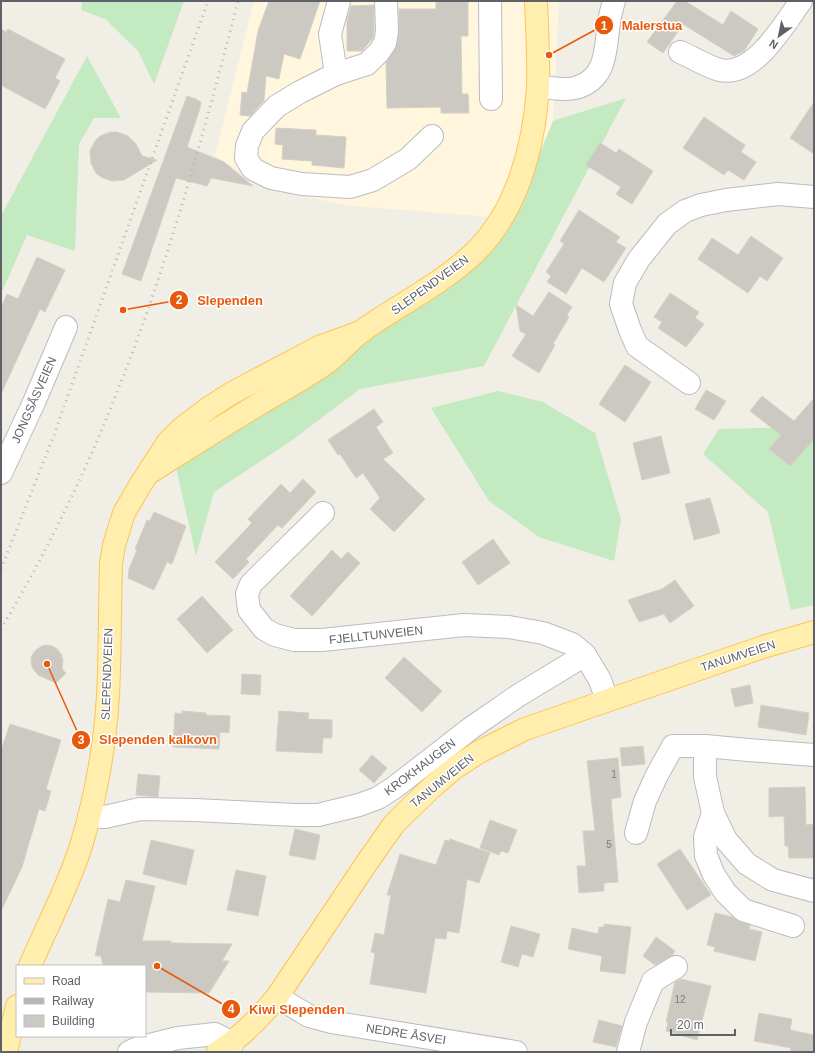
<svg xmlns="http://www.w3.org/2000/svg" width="815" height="1053" font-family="Helvetica,sans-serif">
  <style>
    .commercial { fill: #fff6dd }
    .grass { fill: #c3eac1 }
    .building { fill: #ccc9c3; stroke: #d6d0c4 }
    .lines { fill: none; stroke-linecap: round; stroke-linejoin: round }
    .minor-casing { stroke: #b9bcc1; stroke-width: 24 }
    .major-casing { stroke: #fbc555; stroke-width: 24 }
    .minor { stroke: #fff; stroke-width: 22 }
    .major { stroke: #ffeead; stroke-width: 22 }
    .rail { stroke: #b5b6b7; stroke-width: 3; stroke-dasharray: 1 5; stroke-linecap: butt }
    .labels { text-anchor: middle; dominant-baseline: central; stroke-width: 3; stroke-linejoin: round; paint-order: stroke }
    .number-label { font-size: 10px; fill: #7a7c7f }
    .street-label { font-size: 12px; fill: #5e6268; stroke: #fff }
    .leader { fill: none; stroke: #e8590c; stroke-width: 1.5 }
    .callout-dot { fill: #e8590c; stroke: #fff; stroke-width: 1.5 }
    .mark-label { font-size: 12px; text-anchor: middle; font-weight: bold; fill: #fff }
    .callout-label { font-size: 13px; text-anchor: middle; font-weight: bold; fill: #e8590c; stroke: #fff; stroke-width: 3; stroke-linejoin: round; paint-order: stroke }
  </style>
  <rect width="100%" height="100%" fill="#f1eee6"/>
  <path class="commercial" d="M254,1H559L553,121L513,219L343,205L267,187L215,156Z"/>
  <g class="grass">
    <path d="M82,1H184L154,84L138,51L105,19L81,10Z"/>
    <path d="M87,56L121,118H94L79,144L75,251L27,235L1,294V216Z"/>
    <path d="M626,98L484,366L360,389L291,441L214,492L196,556L176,467L513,219L553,121Z"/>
    <path d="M498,391L543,402L595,433L621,519L614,561L539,537L489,501L431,408Z"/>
    <path d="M814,427V605L791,610L768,512L703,454L719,429Z"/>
  </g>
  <g class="building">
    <path d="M269,1H320L300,59L284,54L279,79L266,76L264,101L250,116L240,115L242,92L247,93L258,31Z"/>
    <path d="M436,1H468V36H461L462,94H468L469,113H441V107L387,108L386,62L397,45L399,31V9H436Z"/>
    <path d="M677,1H685L723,25L731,11L758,29L744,51L734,56L683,24L663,53L647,42Z"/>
    <path d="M374,5V30L373,38L362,51H347V20L351,6Z"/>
    <path d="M1,29L6,32L8,29L65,59L55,78L60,81L45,109L1,85Z"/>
    <path d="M187,96L196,99L201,102L200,108L187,147L224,162L253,186L211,178L207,186L176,178L141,281L122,274Z"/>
    <path d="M814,102V154L790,138Z"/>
    <path d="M704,117L745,145L741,152L756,162L744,180L728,170L724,175L683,148Z"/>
    <path d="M276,128L316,130V135L346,137L344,168L312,165V161L282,159L283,145L275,144Z"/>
    <path d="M111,132H117L128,136L136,144L142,156L157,160L124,180L112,181L101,177L96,173L91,163L90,151L95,141L100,136Z"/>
    <path d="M600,143L616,153L619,149L653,171L632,204L616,194L621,187L586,165Z"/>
    <path d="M579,210L620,237L616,242L626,248L604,282L582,268L566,294L547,282L551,276L546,272L564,244L560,241Z"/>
    <path d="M751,236L783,258L767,281L760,276L748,293L698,259L712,238L738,255Z"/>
    <path d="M37,257L65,270L45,312L40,309L1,394V308L7,294L18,299Z"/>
    <path d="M549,292L572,307L567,315L569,317L553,344L555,345L539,373L512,356L526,334L520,331L516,305L533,316Z"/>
    <path d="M670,293L699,312L695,318L704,324L686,347L658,328L662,322L654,317Z"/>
    <path d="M625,365L651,382L625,422L599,404Z"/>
    <path d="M706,390L726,401L714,420L695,409Z"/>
    <path d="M762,396L794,421L814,398V439L790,466L769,449L781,435L750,411Z"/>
    <path d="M374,409L383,422L376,427L393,453L383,459L425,499L394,532L370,509L380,498L363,473L356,478L340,454L338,455L328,440Z"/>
    <path d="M661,436L670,473L642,480L633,443Z"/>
    <path d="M303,479L316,492L282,528L278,525L246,559L249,562L233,579L215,562L252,523L248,519L281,484L290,493Z"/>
    <path d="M710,498L720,533L694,540L685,504Z"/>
    <path d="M154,512L186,526L172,564L167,562L154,590L128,578L129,569L137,550L135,549L147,520L150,521Z"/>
    <path d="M493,539L510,563L478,585L462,562Z"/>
    <path d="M332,550L341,559L348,552L360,563L312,616L290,596Z"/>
    <path d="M675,580L694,606L670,623L664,614L639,622L628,600L662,589Z"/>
    <path d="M202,596L233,630L207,653L177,619Z"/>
    <path d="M48,645L52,646L57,649L61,654L63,660L62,669L66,673L56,683L38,675L32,667L31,661L32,655L36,650L42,646Z"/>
    <path d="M404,657L442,691L422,712L385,678Z"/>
    <path d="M242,674L261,675L260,695L241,694Z"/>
    <path d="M750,685L753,703L735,707L731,689Z"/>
    <path d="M761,705L809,713L806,735L758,727Z"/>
    <path d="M182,711L206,713V715L230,716L229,733L220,732L219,749L173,747L175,713L182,714Z"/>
    <path d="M279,711L309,713L308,719L332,720V738H323L322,753L276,751Z"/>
    <path d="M10,724L61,740L46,789L51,791L45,811L39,809L22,867L1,911V751Z"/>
    <path d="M643,746L645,764L622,766L620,748Z"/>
    <path d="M372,755L387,768L374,783L359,770Z"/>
    <path d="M618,758L621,797L611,799L618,882L604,883V891L579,893L577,866H586L583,831H595L587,761Z"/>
    <path d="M138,774L160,776L158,797L136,795Z"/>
    <path d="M805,787L806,825L814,824V858H789L788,846H785L784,816L769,817V788Z"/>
    <path d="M490,820L517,830L508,853L501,851L499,855L480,848Z"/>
    <path d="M295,829L320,835L315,860L289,855Z"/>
    <path d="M450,839L490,853L479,883L467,879L464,901L462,902H464L459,933L447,931L446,939L435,938L426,993L370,984L375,953L371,952L375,933L384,935L391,895H387L400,854L436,865L445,840L449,841Z"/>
    <path d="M151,840L194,850L186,885L143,874Z"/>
    <path d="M680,849L711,895L687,910L657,864Z"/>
    <path d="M236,870L266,876L258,916L227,910Z"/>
    <path d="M126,880L155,886L142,941H171V943L232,944L222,961H229L209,993L145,992V966H103L101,956H95L108,899L120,902Z"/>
    <path d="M715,913L733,917L739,922L750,925L749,929L762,932L755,961L714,951L715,947L707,945Z"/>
    <path d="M604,924L631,927L625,974L600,971L602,956L568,949L572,928L598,934L599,927H604Z"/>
    <path d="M511,926L540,934L533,957L522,954L518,967L501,962Z"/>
    <path d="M656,937L675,951L672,956L655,965L643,956Z"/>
    <path d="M681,979L711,986L697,1040L666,1031L668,1022H666L675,982Z"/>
    <path d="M759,1013L792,1019L790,1030L814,1035V1052H790L791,1048L754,1041Z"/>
    <path d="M599,1020L622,1026L616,1047L593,1042Z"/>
  </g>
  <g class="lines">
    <defs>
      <g id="minor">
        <path d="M386,1L387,31L385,43L379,52L367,64L336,74L300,92L277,106L253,131L247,146L246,158L253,169L271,178L302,184L350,187L373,180L408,159L432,136"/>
        <path d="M490,1L491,99"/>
        <path d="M680,52C692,57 708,67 720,70C754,78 784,24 801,1"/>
        <path d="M336,74L330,34L339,1"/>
        <path d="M538,87C549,87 564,91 575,88C608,79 605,49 609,22C610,15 612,8 614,1"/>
        <path d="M689,383L637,346L630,330L621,304L625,283L639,259L667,224L685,211L701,205L726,200L778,194L814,197"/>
        <path d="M1,473L35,400L66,327"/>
        <path d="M323,513L251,584L247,594L249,610L264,629L275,635L294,640H322L464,625L509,627L543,633L572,644L585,655L600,680L607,700"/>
        <path d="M705,746V777L713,813L726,840L747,864L773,880L814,891"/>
        <path d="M713,813L705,837L706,856L714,875L725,892L743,910L793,926"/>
        <path d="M89,816L105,817L140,809L195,810L296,815H318L359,805L378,798L395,787L471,728L519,695L585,655"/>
        <path d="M636,833L645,801L657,775L673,746H705L748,750L814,755"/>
        <path d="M277,997L309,1016L331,1022L516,1052"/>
        <path d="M129,1052L138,1048L178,1038L215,1034L233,1043"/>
        <path d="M628,1052L636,1022L653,981L676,967"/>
      </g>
      <g id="major">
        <path d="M152,471C187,449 221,427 256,406C280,391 306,378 329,361C341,351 351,339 363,330C399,305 439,285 472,255C517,213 534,147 538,87C539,58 537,29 536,1"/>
        <path d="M30,966C47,926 68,887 81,846C98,790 108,727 109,669C110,634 110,598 111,563L114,545L124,513L139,487L168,442L181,429L210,407L232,393L319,347L363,331"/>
        <path d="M6,1052L17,1006"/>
        <path d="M218,1052C241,1037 259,1019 277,997L368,861L394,824L430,789L453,769L479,752L525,729L763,647L814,632"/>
      </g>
    </defs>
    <use href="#minor" class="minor-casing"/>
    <use href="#major" class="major-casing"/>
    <use href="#minor" class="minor"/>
    <use href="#major" class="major"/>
    <g class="rail">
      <path d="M1,569L54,435L208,1"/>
      <path d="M1,629C46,553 85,474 117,392C168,265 204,133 238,1"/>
    </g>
  </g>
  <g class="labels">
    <g class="number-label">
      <text x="614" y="774">1</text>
      <text x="609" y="844">5</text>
      <text x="680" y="999">12</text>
    </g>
    <g class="street-label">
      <text transform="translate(430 285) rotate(-36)">SLEPENDVEIEN</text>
      <text transform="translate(34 400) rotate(-66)">JONGSÅSVEIEN</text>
      <text transform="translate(376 635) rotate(-6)">FJELLTUNVEIEN</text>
      <text transform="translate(738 656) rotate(-18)">TANUMVEIEN</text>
      <text transform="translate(107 674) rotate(-88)">SLEPENDVEIEN</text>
      <text transform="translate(420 767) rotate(-37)">KROKHAUGEN</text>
      <text transform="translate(442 781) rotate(-39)">TANUMVEIEN</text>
      <text transform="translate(406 1034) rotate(9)">NEDRE ÅSVEI</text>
    </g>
  </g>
  <path class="leader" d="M549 55L604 25M123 310L179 300M47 664L81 740M157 966L231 1009"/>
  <g class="callout-dot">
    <circle cx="549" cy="55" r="4"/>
    <circle cx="123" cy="310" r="4"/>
    <circle cx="47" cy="664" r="4"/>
    <circle cx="157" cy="966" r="4"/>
    <circle cx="604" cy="25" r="10"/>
    <circle cx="179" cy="300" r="10"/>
    <circle cx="81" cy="740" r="10"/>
    <circle cx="231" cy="1009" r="10"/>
  </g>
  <g class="mark-label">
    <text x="604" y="30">1</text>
    <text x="179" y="304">2</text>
    <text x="81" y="744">3</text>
    <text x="231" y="1013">4</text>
  </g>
  <g class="callout-label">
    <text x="652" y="30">Malerstua</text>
    <text x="230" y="305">Slependen</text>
    <text x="158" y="744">Slependen kalkovn</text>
    <text x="297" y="1014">Kiwi Slependen</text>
  </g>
  <rect width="815" height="1053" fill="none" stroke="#5e6268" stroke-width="4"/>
  <rect x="16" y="965" width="130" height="72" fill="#ffffff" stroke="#bfc0c3"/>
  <rect x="24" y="978" width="20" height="6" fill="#ffeead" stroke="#bfc0c3"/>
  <text x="52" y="985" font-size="12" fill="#5e6268">Road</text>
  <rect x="24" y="998" width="20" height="6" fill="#b5b6b7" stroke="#bfc0c3"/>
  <text x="52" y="1005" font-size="12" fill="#5e6268">Railway</text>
  <rect x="24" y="1015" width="20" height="12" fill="#ccc9c3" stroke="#bfc0c3"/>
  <text x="52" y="1025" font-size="12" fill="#5e6268">Building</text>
  <g transform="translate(779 36) rotate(213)" stroke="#ffffff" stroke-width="3" paint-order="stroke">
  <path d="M0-3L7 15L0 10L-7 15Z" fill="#5e6268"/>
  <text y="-6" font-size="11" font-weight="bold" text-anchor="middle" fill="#5e6268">N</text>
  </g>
  <path d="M671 1029v6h64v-6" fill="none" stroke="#5e6268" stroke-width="2"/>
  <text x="677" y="1029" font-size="12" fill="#5e6268" stroke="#ffffff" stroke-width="3" paint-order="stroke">20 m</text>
</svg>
